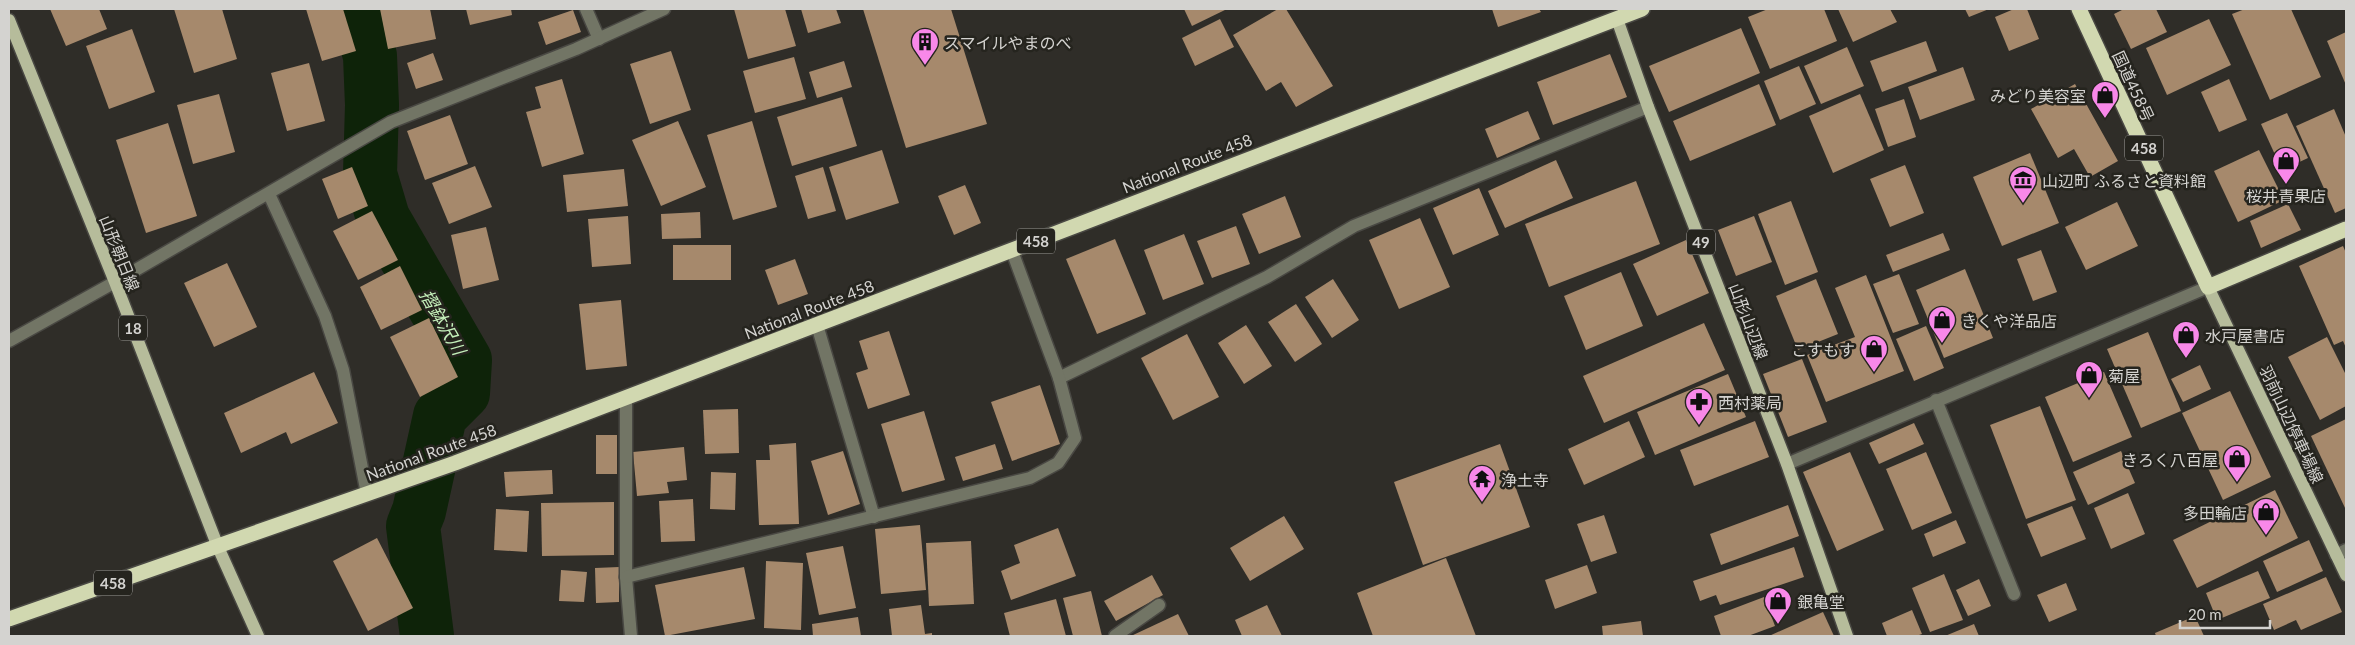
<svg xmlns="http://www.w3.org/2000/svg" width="2355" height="645" font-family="Lato,'Noto Sans JP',sans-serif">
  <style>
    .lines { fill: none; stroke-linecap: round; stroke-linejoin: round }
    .river { stroke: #0e2309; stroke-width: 54 }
    .building { fill: #a6896c }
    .minor-casing { stroke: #494843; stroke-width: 15 }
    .major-casing { stroke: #494843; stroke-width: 15 }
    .highway-casing { stroke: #494843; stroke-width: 18 }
    .minor { stroke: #727565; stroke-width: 12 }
    .major { stroke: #b6bc9b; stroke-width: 12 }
    .highway { stroke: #d1d8b0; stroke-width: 15 }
    .labels { text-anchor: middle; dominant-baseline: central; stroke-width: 5; stroke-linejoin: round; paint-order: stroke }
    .shield { fill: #25241e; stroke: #a09e9b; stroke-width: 1 }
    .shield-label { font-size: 15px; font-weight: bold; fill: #d4d3d0 }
    .poi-label { font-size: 16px; fill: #d4d3d0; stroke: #25241e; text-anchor: start }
    .street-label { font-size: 16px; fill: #d4d3d0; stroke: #25241e }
    .water-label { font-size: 18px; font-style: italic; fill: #c4efba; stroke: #25241e }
  </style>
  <rect width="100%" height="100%" fill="#2f2d28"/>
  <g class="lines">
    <path class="river" d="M357,9L370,56L372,105L370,174L383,218L465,360L463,393L440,416L419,511L413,526L427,636"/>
  </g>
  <g class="building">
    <path d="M50,9H99L107,29L66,46Z"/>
    <path d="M174,9H222L237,59L194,73Z"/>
    <path d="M306,9H343L356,51L322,61Z"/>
    <path d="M380,9H430L436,39L388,49Z"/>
    <path d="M466,9H511L512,15L470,25Z"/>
    <path d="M734,9H785L796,46L748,59Z"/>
    <path d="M801,9H836L841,23L808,33Z"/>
    <path d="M863,9H951L987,124L906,148Z"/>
    <path d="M1184,9H1227L1192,26Z"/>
    <path d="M1278,9H1286L1333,86L1296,107L1281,82L1266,91L1233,35Z"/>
    <path d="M1492,9H1539L1541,12L1498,27Z"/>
    <path d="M1768,9H1824L1837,41L1770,69L1748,17Z"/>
    <path d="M1838,9H1890L1897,22L1853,42Z"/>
    <path d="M1965,9H1989L1969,17Z"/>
    <path d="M2014,9H2027L2039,39L2009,51L1995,17Z"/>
    <path d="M2124,9H2156L2167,32L2131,49L2114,14Z"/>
    <path d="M2245,9H2291L2321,77L2270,100L2232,14Z"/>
    <path d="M573,10L581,32L546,45L538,22Z"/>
    <path d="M1220,19L1234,47L1195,66L1182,38Z"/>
    <path d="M2209,19L2231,65L2167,95L2146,48Z"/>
    <path d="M1741,28L1760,73L1669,112L1649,66Z"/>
    <path d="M132,29L155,92L109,109L86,46Z"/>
    <path d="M2346,32V85L2327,41Z"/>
    <path d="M1926,41L1937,71L1882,92L1870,61Z"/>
    <path d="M1847,47L1864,86L1821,104L1804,66Z"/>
    <path d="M671,51L691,110L650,124L630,64Z"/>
    <path d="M433,53L443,80L416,89L407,63Z"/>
    <path d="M1610,54L1627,97L1553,125L1537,82Z"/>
    <path d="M794,57L806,99L755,113L743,71Z"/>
    <path d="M844,61L852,87L817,98L809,72Z"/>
    <path d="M309,63L325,121L287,131L271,73Z"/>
    <path d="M1799,66L1816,104L1780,120L1764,81Z"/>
    <path d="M1963,67L1975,100L1920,120L1908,87Z"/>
    <path d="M562,79L584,154L542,167L526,112L541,108L535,87Z"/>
    <path d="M2229,79L2247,120L2219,132L2201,92Z"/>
    <path d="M1759,84L1776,125L1690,161L1673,121Z"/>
    <path d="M2075,84L2118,161L2090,177L2074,149L2058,158L2031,109Z"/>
    <path d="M219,94L235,152L193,164L177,105Z"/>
    <path d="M1860,94L1884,150L1833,173L1809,116Z"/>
    <path d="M842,97L857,146L792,166L777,117Z"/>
    <path d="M1904,99L1916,137L1888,147L1875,109Z"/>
    <path d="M2334,109L2346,137V208L2335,213L2296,126Z"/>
    <path d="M1528,111L1540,139L1497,158L1485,129Z"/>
    <path d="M2287,113L2308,158L2282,170L2261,124Z"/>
    <path d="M450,115L468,164L425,180L407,131Z"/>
    <path d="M678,121L706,187L661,206L632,140Z"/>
    <path d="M752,121L777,207L733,220L707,135Z"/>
    <path d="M168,123L197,216L146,233L116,140Z"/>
    <path d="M882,150L899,203L846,220L829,167Z"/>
    <path d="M2259,150L2284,200L2238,222L2214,171Z"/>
    <path d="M2030,153L2059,223L2002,246L1973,177Z"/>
    <path d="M1556,160L1573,198L1505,228L1488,191Z"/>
    <path d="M1905,165L1924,213L1890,227L1870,179Z"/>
    <path d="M475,166L492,207L449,224L432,183Z"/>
    <path d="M352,167L368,206L338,219L322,179Z"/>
    <path d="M823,167L836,211L808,219L795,176Z"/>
    <path d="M624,169L628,206L567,212L563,175Z"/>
    <path d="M1636,181L1660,244L1549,287L1525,224Z"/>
    <path d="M965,185L981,223L954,235L938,196Z"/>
    <path d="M1479,188L1499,235L1453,255L1433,208Z"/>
    <path d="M1285,196L1301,237L1259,254L1242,214Z"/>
    <path d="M1791,201L1818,272L1785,285L1758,214Z"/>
    <path d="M2117,202L2138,246L2086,270L2065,227Z"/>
    <path d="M2288,204L2301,230L2261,248L2250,221Z"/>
    <path d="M372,211L398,260L358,280L333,231Z"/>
    <path d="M700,212L701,238L662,239L661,214Z"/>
    <path d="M628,216L631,264L592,267L588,219Z"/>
    <path d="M1754,216L1772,262L1736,276L1718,230Z"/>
    <path d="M1420,218L1450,287L1399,309L1369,240Z"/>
    <path d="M1236,226L1250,264L1212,278L1197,241Z"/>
    <path d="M486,227L499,280L463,289L451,235Z"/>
    <path d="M1943,233L1950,250L1893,272L1886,255Z"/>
    <path d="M1184,234L1204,284L1163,300L1144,250Z"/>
    <path d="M1115,239L1146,314L1097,334L1066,259Z"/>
    <path d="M1686,240L1709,293L1657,316L1633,264Z"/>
    <rect x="673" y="245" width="58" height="35"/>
    <path d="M2343,246L2346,253V348L2343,341L2334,345L2299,266Z"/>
    <path d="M2041,250L2057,292L2033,301L2017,259Z"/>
    <path d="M795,259L808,294L778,305L765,270Z"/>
    <path d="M227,263L257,327L214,347L184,283Z"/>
    <path d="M400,266L422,310L381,330L360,287Z"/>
    <path d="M1965,269L1993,338L1944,358L1916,290Z"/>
    <path d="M1621,272L1643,326L1586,350L1564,296Z"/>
    <path d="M1899,274L1919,324L1893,333L1873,284Z"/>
    <path d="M1866,275L1904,371L1826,402L1807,355L1855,337L1835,288Z"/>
    <path d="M1333,279L1359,320L1332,338L1305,297Z"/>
    <path d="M1816,279L1838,334L1798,350L1776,296Z"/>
    <path d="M621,300L627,366L586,370L579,304Z"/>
    <path d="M1296,304L1322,344L1295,362L1268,322Z"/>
    <path d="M429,318L458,377L420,397L390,337Z"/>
    <path d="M1704,323L1725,370L1604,423L1583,376Z"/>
    <path d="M1246,325L1272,366L1244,384L1218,343Z"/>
    <path d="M1926,326L1944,368L1914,381L1896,339Z"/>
    <path d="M889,331L910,395L868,409L856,373L868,369L859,341Z"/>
    <path d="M2148,332L2181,411L2141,428L2107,349Z"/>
    <path d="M1187,334L1219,397L1173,420L1141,358Z"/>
    <path d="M2327,337L2346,375V406L2320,420L2288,357Z"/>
    <path d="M1802,359L1827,422L1788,437L1763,374Z"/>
    <path d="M2200,365L2211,389L2183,402L2171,379Z"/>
    <path d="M314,372L338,423L291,444L286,432L241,453L224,413Z"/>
    <path d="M2104,372L2132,437L2073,462L2045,397Z"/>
    <path d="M1728,374L1746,417L1655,455L1637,412Z"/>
    <path d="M1040,385L1060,444L1012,461L991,402Z"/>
    <path d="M2230,391L2271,477L2223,500L2182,413Z"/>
    <path d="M2040,406L2076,500L2026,519L1990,425Z"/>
    <path d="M738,409L739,453L705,454L703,410Z"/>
    <path d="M924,411L945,480L902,492L881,424Z"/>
    <path d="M2346,419V510L2311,436Z"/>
    <path d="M1629,421L1645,457L1584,485L1568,449Z"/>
    <path d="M1755,421L1769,457L1694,486L1680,450Z"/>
    <path d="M1914,423L1924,444L1879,464L1869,443Z"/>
    <rect x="596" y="435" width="21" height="39"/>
    <path d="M796,443L799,524L759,525L756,460H770L769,445Z"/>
    <path d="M995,444L1003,469L963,481L955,457Z"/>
    <path d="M1500,444L1530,527L1423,565L1394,482Z"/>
    <path d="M684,447L687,480L667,482L669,493L637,496L633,452Z"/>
    <path d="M843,451L860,504L828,515L811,461Z"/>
    <path d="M2121,451L2135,483L2088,505L2073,472Z"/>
    <path d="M1850,452L1884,530L1837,551L1803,472Z"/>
    <path d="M1926,452L1952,513L1912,530L1886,469Z"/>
    <path d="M552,470L553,494L506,497L504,472Z"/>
    <path d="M711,472L736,473L735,510L710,509Z"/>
    <path d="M2275,490L2298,538L2197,588L2173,540Z"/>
    <path d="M2128,493L2145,534L2111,549L2094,508Z"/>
    <path d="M693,499L695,541L661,542L659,501Z"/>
    <path d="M614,502V555L542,556L541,503Z"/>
    <path d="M1788,505L1799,536L1721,565L1710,534Z"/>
    <path d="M2072,506L2086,539L2041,557L2027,524Z"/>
    <path d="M496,509L529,511L527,552L494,550Z"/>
    <path d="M1604,515L1617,553L1591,562L1577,524Z"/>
    <path d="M1284,516L1304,549L1250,581L1230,548Z"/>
    <path d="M1956,520L1966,543L1933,557L1924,534Z"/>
    <path d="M920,525L926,590L881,594L875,529Z"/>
    <path d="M1058,528L1076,576L1011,600L1001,571L1020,563L1014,545Z"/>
    <path d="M377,538L413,608L368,631L333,561Z"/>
    <path d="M2309,540L2323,571L2277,592L2263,561Z"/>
    <path d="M971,541L974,604L929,606L926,543Z"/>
    <path d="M843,546L856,608L819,615L806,553Z"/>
    <path d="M1794,547L1804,577L1720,605L1716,595L1700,601L1693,581Z"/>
    <path d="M1446,558L1476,636H1373L1357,593Z"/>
    <path d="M766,561L803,563L801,630L764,628Z"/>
    <path d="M1587,565L1597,593L1555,609L1545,580Z"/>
    <path d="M619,567V602L596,603L595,568Z"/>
    <path d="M744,567L755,619L665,636L655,585Z"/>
    <path d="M561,570L587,572L584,602L559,601Z"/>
    <path d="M2258,571L2270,598L2217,620L2206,593Z"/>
    <path d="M1944,574L1963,620L1930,632L1912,588Z"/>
    <path d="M1152,575L1163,595L1116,621L1104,601Z"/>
    <path d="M2326,577L2342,612L2301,630L2296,620L2274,630L2263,604Z"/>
    <path d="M1979,579L1991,606L1968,616L1956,590Z"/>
    <path d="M2066,583L2077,610L2049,622L2037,595Z"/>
    <path d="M1091,591L1102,636H1073L1063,598Z"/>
    <path d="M1764,597L1775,626L1748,636H1721L1714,616Z"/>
    <path d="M1056,599L1066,636H1010L1004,613Z"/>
    <path d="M921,605L925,634L932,633V636H892L889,609Z"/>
    <path d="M1267,605L1282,636H1242L1235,620Z"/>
    <path d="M1912,610L1922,634L1916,636H1887L1882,623Z"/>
    <path d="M1823,612L1834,636H1769Z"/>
    <path d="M1178,614L1189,636H1131Z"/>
    <path d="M2195,616L2204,636H2156L2155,633Z"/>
    <path d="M858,617L861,636H813L812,624Z"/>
    <path d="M1641,621L1643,636H1603L1602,626Z"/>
    <path d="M1974,624L1979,636H1945Z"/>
  </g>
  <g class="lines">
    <defs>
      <g id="minor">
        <path d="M586,9L599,39"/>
        <path d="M269,194L325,316L343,370L367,494"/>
        <path d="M817,325L874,517"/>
        <path d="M9,341L115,282L391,122L576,49L664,9"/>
        <path d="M1059,378L1267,277L1354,226L1648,107"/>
        <path d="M626,397V577L631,636"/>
        <path d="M1936,400L2014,594"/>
        <path d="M1787,464L2208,287"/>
        <path d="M2336,555L2346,550"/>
        <path d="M626,577L1030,478L1058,463L1075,438L1059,378L1012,251"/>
        <path d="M1115,636L1159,605"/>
      </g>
      <g id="major">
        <path d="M1617,19L1648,107L1787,464L1847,636"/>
        <path d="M9,20L115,282L218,547L258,636"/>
        <path d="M2208,287L2346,575"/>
      </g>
      <g id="highway">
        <path d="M2079,9L2208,287L2346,229"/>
        <path d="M9,619L455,463L1642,9"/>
      </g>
    </defs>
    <use href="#minor" class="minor-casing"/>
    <use href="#major" class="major-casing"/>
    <use href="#highway" class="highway-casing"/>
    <use href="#minor" class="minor"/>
    <use href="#major" class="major"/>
    <use href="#highway" class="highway"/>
  </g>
  <defs>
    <symbol id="building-pin" viewBox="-11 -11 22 30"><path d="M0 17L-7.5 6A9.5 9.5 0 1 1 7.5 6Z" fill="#f888e9" stroke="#25241e"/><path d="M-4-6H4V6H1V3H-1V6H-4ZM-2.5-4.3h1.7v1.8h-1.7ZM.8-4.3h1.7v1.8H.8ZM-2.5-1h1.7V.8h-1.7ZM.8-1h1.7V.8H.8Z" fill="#111"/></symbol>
    <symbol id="shop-pin" viewBox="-11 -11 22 30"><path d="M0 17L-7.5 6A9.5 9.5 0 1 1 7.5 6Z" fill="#f888e9" stroke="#25241e"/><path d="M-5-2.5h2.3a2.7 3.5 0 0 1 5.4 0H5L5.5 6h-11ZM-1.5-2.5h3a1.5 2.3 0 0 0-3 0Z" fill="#111"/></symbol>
    <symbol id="museum-pin" viewBox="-11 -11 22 30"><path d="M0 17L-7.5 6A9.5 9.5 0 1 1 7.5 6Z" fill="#f888e9" stroke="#25241e"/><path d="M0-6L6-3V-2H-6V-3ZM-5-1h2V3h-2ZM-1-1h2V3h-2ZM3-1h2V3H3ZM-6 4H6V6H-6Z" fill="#111"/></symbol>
    <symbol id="pharmacy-pin" viewBox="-11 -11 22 30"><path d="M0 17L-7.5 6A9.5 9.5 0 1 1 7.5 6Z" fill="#f888e9" stroke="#25241e"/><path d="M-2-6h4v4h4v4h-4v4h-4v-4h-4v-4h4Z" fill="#111"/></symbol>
    <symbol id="temple-pin" viewBox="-11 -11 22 30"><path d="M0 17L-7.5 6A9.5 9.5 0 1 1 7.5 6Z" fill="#f888e9" stroke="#25241e"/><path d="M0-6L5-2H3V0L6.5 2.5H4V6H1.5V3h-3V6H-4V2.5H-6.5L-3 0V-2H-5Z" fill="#111"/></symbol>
  </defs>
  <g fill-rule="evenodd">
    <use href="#building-pin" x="909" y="26" width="32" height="43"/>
    <use href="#shop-pin" x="2089" y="79" width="32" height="43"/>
    <use href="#shop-pin" x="2270" y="145" width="32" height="43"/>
    <use href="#museum-pin" x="2007" y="164" width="32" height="43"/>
    <use href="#shop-pin" x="1926" y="304" width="32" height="43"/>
    <use href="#shop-pin" x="2170" y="319" width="32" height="43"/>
    <use href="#shop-pin" x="1858" y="333" width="32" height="43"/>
    <use href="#shop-pin" x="2073" y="359" width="32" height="43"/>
    <use href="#pharmacy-pin" x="1683" y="386" width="32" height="43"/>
    <use href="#shop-pin" x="2221" y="443" width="32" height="43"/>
    <use href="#temple-pin" x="1466" y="463" width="32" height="43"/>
    <use href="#shop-pin" x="2250" y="496" width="32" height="43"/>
    <use href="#shop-pin" x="1762" y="585" width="32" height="43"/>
  </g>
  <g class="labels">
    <g class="shield">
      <rect x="2125" y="135.5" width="38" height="25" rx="4"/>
      <rect x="1017" y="228.5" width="38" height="25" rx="4"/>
      <rect x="1687" y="229.5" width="28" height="25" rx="4"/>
      <rect x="119" y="315.5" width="28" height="25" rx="4"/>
      <rect x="94" y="570.5" width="38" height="25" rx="4"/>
    </g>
    <g class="shield-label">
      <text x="2144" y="148">458</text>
      <text x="1036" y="241">458</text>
      <text x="1701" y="242">49</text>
      <text x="133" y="328">18</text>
      <text x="113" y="583">458</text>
    </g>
    <g class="poi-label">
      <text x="944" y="42">スマイルやまのべ</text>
      <text x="2086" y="95" text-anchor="end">みどり美容室</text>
      <text x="2042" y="180">山辺町 ふるさと資料館</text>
      <text x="2286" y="195" text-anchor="middle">桜井青果店</text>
      <text x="1961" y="320">きくや洋品店</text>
      <text x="2205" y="335">水戸屋書店</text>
      <text x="1855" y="349" text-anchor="end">こすもす</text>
      <text x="2108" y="375">菊屋</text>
      <text x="1718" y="402">西村薬局</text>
      <text x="2218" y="459" text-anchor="end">きろく八百屋</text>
      <text x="1501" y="479">浄土寺</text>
      <text x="2247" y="512" text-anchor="end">多田輪店</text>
      <text x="1797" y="601">銀亀堂</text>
    </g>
    <g class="street-label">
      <text transform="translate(2134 86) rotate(65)">国道458号</text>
      <text transform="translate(1187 163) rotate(-21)">National Route 458</text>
      <text transform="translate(120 253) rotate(68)">山形朝日線</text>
      <text transform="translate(809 309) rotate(-21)">National Route 458</text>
      <text transform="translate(1749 321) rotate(69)">山形山辺線</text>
      <text transform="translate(2292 424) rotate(65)">羽前山辺停車場線</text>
      <text transform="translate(431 452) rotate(-20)">National Route 458</text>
    </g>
    <g class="water-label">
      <text transform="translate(443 322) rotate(60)">摺鉢沢川</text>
    </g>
  </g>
  <rect width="2355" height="645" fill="none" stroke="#d4d3d0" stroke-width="20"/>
  <path d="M2180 620v8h90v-8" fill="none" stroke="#d4d3d0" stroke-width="2.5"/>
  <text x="2188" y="620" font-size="15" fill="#d4d3d0" stroke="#25241e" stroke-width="4" paint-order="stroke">20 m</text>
</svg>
